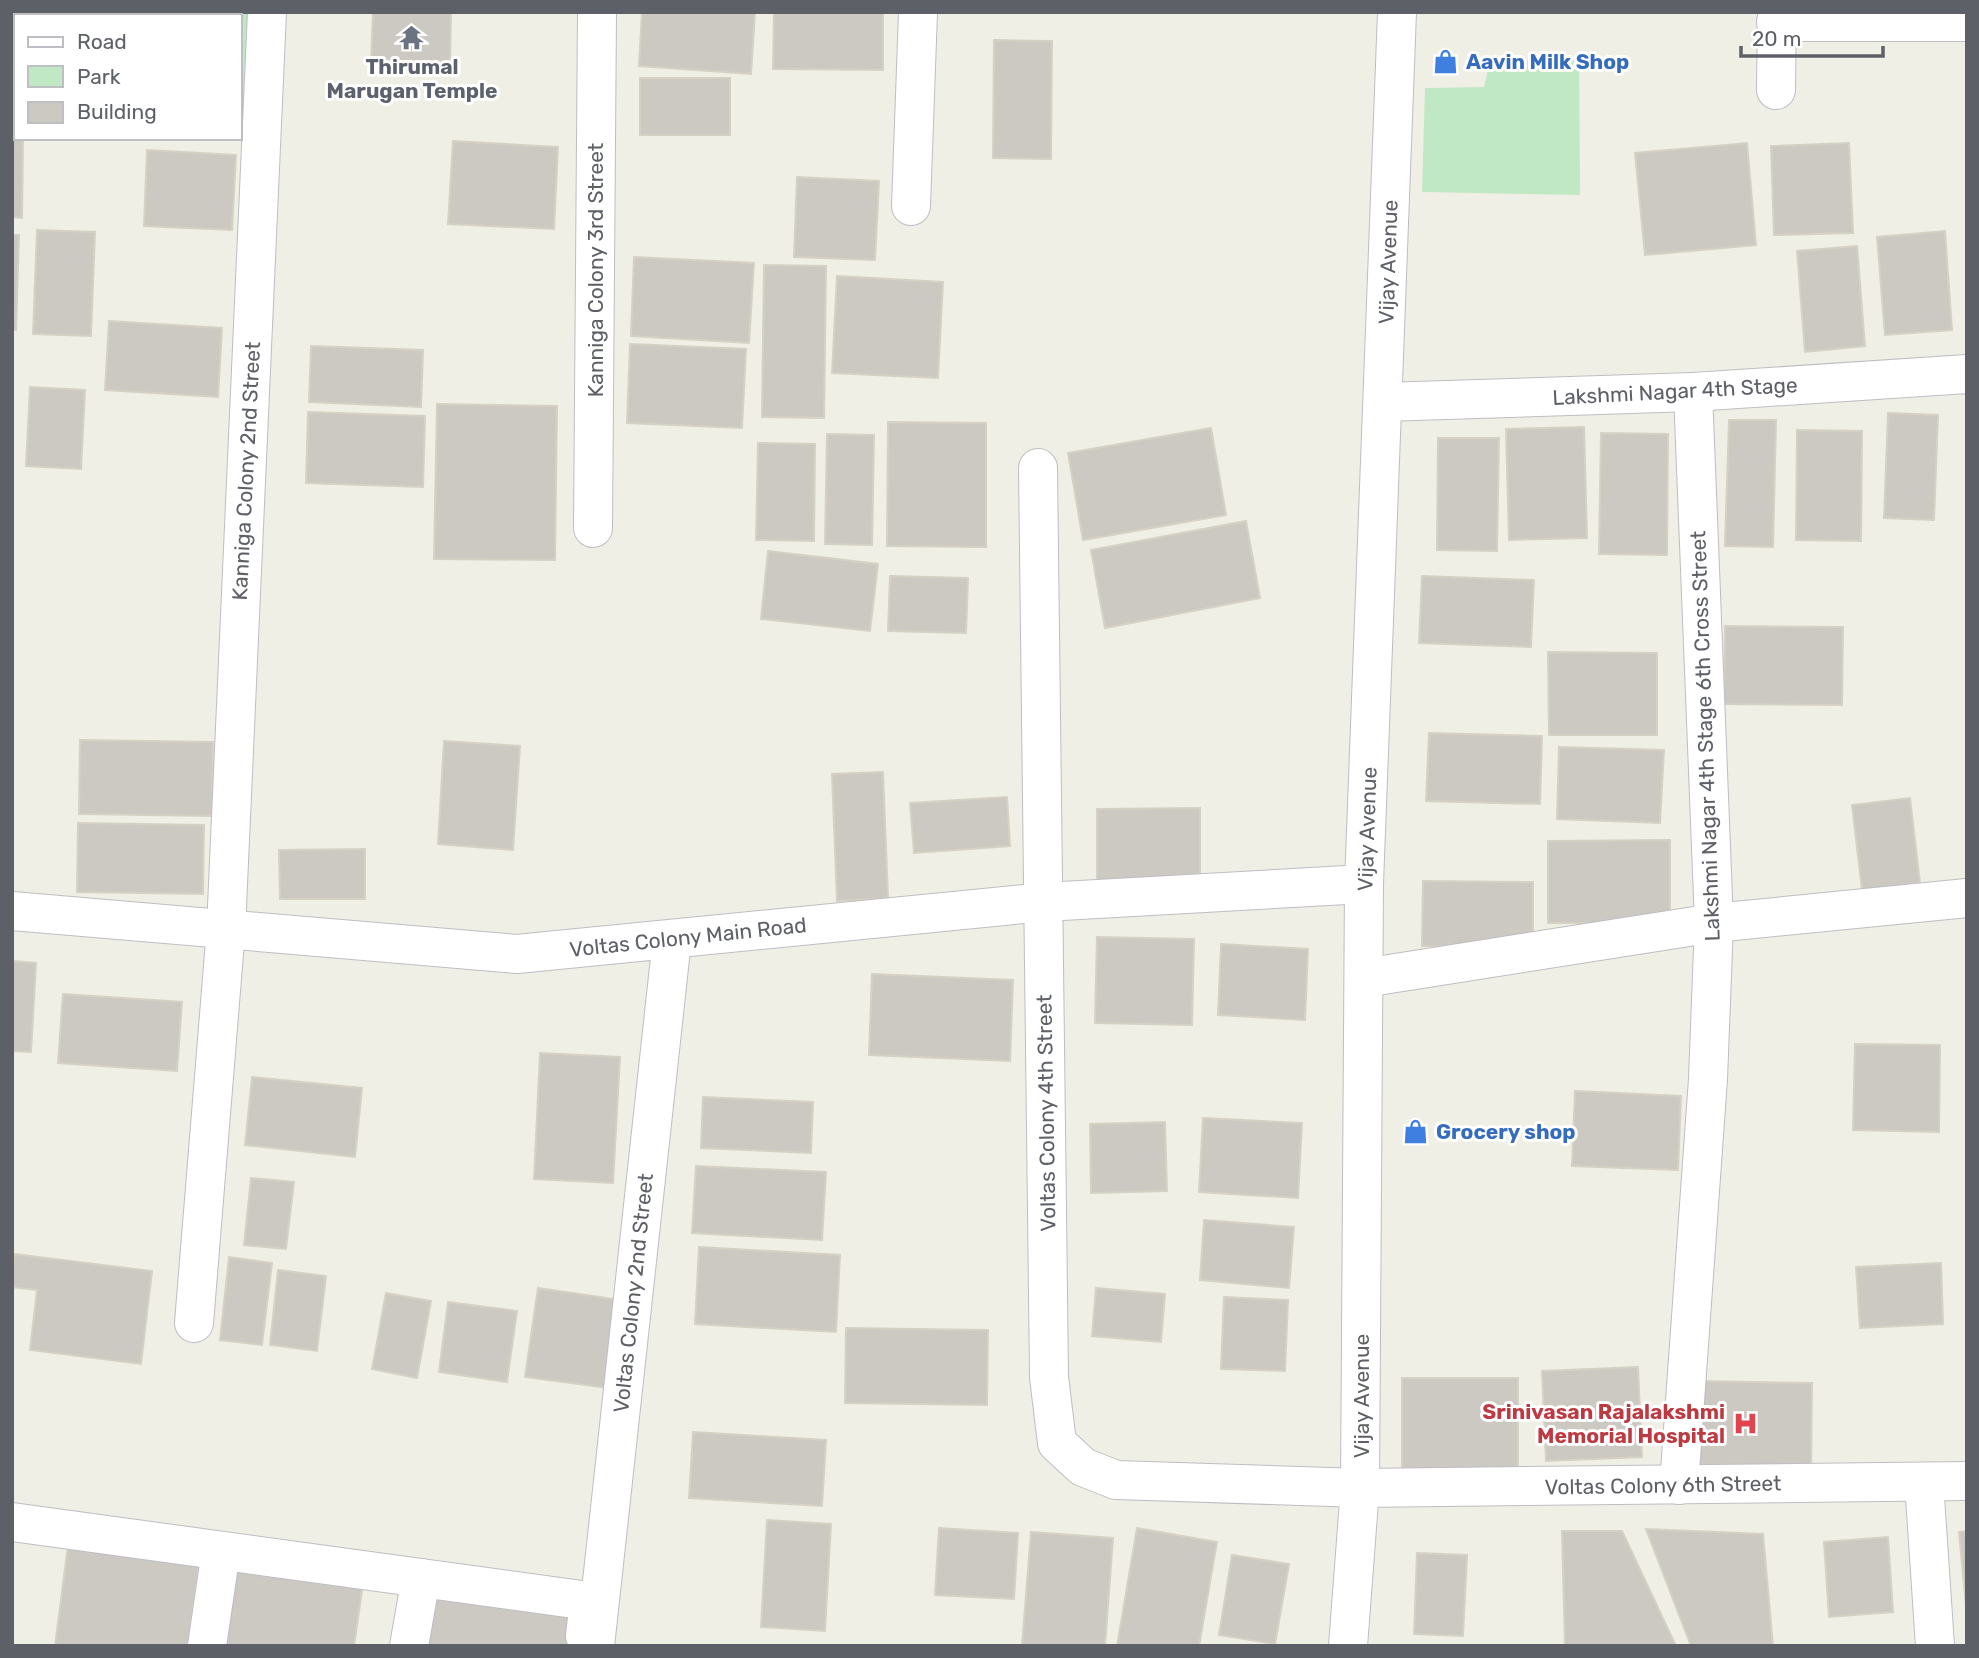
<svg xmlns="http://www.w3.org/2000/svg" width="1979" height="1658" font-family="Rubik,sans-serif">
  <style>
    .green { fill: #c1e8c5 }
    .building { fill: #cbc9c2; stroke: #d5d1c3; stroke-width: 2 }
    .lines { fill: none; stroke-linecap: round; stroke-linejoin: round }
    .minor-casing { stroke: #bdbec4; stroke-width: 40 }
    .minor { stroke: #fff; stroke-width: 38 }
    .labels { text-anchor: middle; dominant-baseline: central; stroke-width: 6; stroke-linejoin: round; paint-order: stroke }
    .shop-label { font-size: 21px; font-weight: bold; fill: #366cbe; stroke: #fff; text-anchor: start }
    .worship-label { font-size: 21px; font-weight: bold; fill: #5b616d; stroke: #fff }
    .street-label { font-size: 21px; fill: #5d6066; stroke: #fff }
    .health-label { font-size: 21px; font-weight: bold; fill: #be3a42; stroke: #fff; text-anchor: end }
  </style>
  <rect width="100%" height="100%" fill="#f0efe5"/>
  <g class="green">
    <path d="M197,12H252L244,107L240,106V16H197Z"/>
    <path d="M1579,59L1580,195L1422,192L1425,88L1484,87L1490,61Z"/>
  </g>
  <g class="building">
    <path d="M373,12H451L450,64L371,62Z"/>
    <path d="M642,12H755L751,74L639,66Z"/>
    <path d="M774,12H883V70L773,69Z"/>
    <path d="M994,40L1052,41L1051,159L993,158Z"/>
    <rect x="640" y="78" width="90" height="57"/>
    <path d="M12,128H16V138H23L22,218L12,217Z"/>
    <path d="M453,141L558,147L554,229L448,224Z"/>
    <path d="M1747,143L1756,245L1645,255L1635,153Z"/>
    <path d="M1849,143L1853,233L1774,235L1771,146Z"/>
    <path d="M147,150L236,155L232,230L144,226Z"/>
    <path d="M797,177L879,181L875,260L794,257Z"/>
    <path d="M37,230L95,232L91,336L33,334Z"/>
    <path d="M1945,231L1952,330L1885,335L1877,237Z"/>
    <path d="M12,235H19L16,330H12Z"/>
    <path d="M1857,246L1865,346L1805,352L1797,251Z"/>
    <path d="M634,257L754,263L749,343L631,336Z"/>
    <path d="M764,265L826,266L824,418L762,417Z"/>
    <path d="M837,276L943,282L938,378L832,373Z"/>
    <path d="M109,321L222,328L218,397L105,390Z"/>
    <path d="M630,344L746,349L742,428L627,423Z"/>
    <path d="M311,346L423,350L421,407L309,402Z"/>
    <path d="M30,387L85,390L81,469L26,466Z"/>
    <path d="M437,404L557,406L555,560L434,559Z"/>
    <path d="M308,412L425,416L423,487L306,483Z"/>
    <path d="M1888,413L1938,415L1934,520L1884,518Z"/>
    <path d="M1729,420H1776L1773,547L1725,546Z"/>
    <path d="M888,422L986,423V547L887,546Z"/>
    <path d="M1584,427L1587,538L1509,540L1506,429Z"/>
    <path d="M1211,428L1226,515L1083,540L1068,453Z"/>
    <path d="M1797,430L1862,431L1861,541L1796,540Z"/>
    <path d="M1601,433L1668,434L1667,555L1599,554Z"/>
    <path d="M827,434L874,435L872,545L825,544Z"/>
    <path d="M1438,438H1499L1497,551L1437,550Z"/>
    <path d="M758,443L815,444L814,541L756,540Z"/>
    <path d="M1246,521L1260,598L1105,628L1091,550Z"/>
    <path d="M768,551L878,564L870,631L761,619Z"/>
    <path d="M890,576L968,578L966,633L888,631Z"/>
    <path d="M1422,576L1534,580L1531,647L1419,643Z"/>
    <path d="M1725,626L1843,627L1842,705L1724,704Z"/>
    <path d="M1548,652L1657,653V735H1549Z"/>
    <path d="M1429,733L1542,736L1540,804L1426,801Z"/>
    <path d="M80,740L213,742L212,816L79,814Z"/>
    <path d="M444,741L520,746L513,850L438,844Z"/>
    <path d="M1559,747L1664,750L1660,823L1557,819Z"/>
    <path d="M883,772L888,898L837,901L832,774Z"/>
    <path d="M1007,797L1010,846L914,853L910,803Z"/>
    <path d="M1910,798L1920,883L1862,890L1852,805Z"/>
    <path d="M1200,808V881L1097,882V809Z"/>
    <path d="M78,823L204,825L203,894L77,892Z"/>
    <path d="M1670,840V923H1548V841Z"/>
    <path d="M365,849V899H280L279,850Z"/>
    <path d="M1423,881L1533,882V947L1422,946Z"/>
    <path d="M1097,937L1194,939L1192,1025L1095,1023Z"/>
    <path d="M1221,944L1308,949L1305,1020L1218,1015Z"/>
    <path d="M12,961L36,963L31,1052L12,1051Z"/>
    <path d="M872,974L1013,980L1010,1061L869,1055Z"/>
    <path d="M63,994L182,1002L177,1071L58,1063Z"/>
    <path d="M1855,1044L1940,1045L1939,1132L1853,1130Z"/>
    <path d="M540,1053L620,1057L613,1183L534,1179Z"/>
    <path d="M252,1077L362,1088L355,1157L245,1145Z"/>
    <path d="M1575,1091L1681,1096L1678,1170L1572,1166Z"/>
    <path d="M703,1097L813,1102L811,1153L701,1148Z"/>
    <path d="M1203,1118L1302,1123L1298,1198L1199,1192Z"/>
    <path d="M1165,1122L1167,1191L1091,1193L1090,1124Z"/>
    <path d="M696,1166L826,1172L822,1240L692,1233Z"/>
    <path d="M251,1178L294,1182L286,1249L244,1245Z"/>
    <path d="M1204,1220L1294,1227L1289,1288L1200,1280Z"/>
    <path d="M699,1247L840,1255L836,1332L695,1324Z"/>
    <path d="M14,1254L152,1271L141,1364L30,1350L37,1290L12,1287Z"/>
    <path d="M229,1257L272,1263L262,1345L220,1340Z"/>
    <path d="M1941,1263L1943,1324L1860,1328L1856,1267Z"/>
    <path d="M278,1270L326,1276L317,1351L270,1345Z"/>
    <path d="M538,1288L628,1301L615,1389L525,1377Z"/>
    <path d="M1096,1288L1165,1294L1161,1342L1092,1336Z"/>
    <path d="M386,1293L431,1301L417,1378L372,1369Z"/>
    <path d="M1224,1297L1288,1300L1285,1371L1221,1369Z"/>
    <path d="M448,1302L517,1311L507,1382L439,1372Z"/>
    <path d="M846,1328L988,1330L987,1405L845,1403Z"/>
    <path d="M1638,1367L1642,1457L1546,1461L1542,1371Z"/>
    <path d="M1402,1378H1518V1477L1402,1476Z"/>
    <path d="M1699,1381L1812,1383L1811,1475L1697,1474Z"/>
    <path d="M693,1432L826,1440L822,1506L689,1498Z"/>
    <path d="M767,1520L831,1524L825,1631L761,1627Z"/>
    <path d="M939,1528L1018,1533L1014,1599L935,1595Z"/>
    <path d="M1137,1528L1217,1542L1199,1646H1117Z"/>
    <path d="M1646,1529L1763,1534L1773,1646H1691Z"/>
    <path d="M1562,1531H1622L1676,1646H1565Z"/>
    <path d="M1967,1531V1606H1966L1959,1532Z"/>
    <path d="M1031,1532L1113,1538L1105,1646H1022Z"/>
    <path d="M1888,1537L1893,1612L1829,1617L1824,1542Z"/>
    <path d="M68,1545L199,1562L188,1646H55Z"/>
    <path d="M1417,1553L1467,1555L1463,1636L1414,1634Z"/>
    <path d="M1232,1555L1289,1564L1275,1644L1219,1635Z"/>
    <path d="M236,1566L363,1583L354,1646H226Z"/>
    <path d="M436,1590L580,1609L575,1646H428Z"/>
  </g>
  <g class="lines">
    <defs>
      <g id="minor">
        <path d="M93,16L94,12"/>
        <path d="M1776,22H1967"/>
        <path d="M12,61H16"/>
        <path d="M1776,90L1777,12"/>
        <path d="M911,206L918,12"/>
        <path d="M1383,402L1693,392L1967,374"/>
        <path d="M1038,468L1049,1377L1057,1443L1083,1467L1116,1480L1360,1488L1967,1481"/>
        <path d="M593,528L597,12"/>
        <path d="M12,911L517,954L1044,902L1364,884"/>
        <path d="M1364,978L1714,923L1967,898"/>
        <path d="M194,1323L226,929L267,12"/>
        <path d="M1924,1482L1935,1646"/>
        <path d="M1679,1485L1708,1079L1714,923L1693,392"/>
        <path d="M12,1522L589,1601L585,1636"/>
        <path d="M207,1646L221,1551"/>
        <path d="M409,1646L421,1578"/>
        <path d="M595,1646L672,940"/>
        <path d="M1348,1646L1360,1488L1364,884L1397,12"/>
      </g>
    </defs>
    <use href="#minor" class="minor-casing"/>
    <use href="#minor" class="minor"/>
  </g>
  <defs>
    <symbol id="temple-bare" viewBox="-9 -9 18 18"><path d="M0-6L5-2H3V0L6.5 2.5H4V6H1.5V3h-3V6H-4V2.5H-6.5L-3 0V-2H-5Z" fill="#6b7280" stroke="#fff" stroke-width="2.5" paint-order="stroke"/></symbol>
    <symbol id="shop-bare" viewBox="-9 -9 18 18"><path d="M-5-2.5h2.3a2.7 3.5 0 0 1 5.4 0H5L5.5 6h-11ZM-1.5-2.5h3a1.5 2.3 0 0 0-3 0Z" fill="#3f7fe0" stroke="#fff" stroke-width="2.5" paint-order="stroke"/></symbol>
    <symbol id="hospital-bare" viewBox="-9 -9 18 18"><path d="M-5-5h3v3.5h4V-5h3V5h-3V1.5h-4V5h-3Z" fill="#e0444e" stroke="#fff" stroke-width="2.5" paint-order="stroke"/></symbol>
  </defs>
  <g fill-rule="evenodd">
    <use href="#temple-bare" x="394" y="20" width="35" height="35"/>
    <use href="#shop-bare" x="1428" y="44" width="35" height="35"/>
    <use href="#shop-bare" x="1398" y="1114" width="35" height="35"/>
    <use href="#hospital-bare" x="1728" y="1406" width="35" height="35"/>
  </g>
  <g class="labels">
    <g class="shop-label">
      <text x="1466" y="61">Aavin Milk Shop</text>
      <text x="1436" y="1131">Grocery shop</text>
    </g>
    <g class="worship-label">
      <text x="412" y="66">Thirumal<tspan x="412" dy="24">Marugan Temple</tspan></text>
    </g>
    <g class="street-label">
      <text transform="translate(1388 262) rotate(-88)">Vijay Avenue</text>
      <text transform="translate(595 270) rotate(-90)">Kanniga Colony 3rd Street</text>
      <text transform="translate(1675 391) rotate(-3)">Lakshmi Nagar 4th Stage</text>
      <text transform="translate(246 471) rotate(-87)">Kanniga Colony 2nd Street</text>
      <text transform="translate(1705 736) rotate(-92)">Lakshmi Nagar 4th Stage 6th Cross Street</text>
      <text transform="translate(1367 829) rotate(-88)">Vijay Avenue</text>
      <text transform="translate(688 937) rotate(-6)">Voltas Colony Main Road</text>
      <text transform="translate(1046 1113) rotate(-91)">Voltas Colony 4th Street</text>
      <text transform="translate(633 1293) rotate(-84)">Voltas Colony 2nd Street</text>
      <text transform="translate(1361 1396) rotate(-90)">Vijay Avenue</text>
      <text transform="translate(1663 1485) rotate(-1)">Voltas Colony 6th Street</text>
    </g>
    <g class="health-label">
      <text x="1725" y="1411">Srinivasan Rajalakshmi<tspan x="1725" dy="24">Memorial Hospital</tspan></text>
    </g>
  </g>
  <rect width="1979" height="1658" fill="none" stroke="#5d6066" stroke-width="28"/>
  <rect x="14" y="14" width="228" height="126" fill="#ffffff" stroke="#bebfc2" stroke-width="2"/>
  <rect x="28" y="37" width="35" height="10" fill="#ffffff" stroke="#bebfc2" stroke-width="2"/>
  <text x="77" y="49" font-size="21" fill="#5d6066">Road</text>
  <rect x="28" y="66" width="35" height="21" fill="#c1e8c5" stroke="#bebfc2" stroke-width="2"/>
  <text x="77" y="84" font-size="21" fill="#5d6066">Park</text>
  <rect x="28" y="102" width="35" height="21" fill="#cbc9c2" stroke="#bebfc2" stroke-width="2"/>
  <text x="77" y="119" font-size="21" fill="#5d6066">Building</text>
  <path d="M1741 46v10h142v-10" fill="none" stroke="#5d6066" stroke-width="3.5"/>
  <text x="1752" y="46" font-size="21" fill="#5d6066" stroke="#ffffff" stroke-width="5" paint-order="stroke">20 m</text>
</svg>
